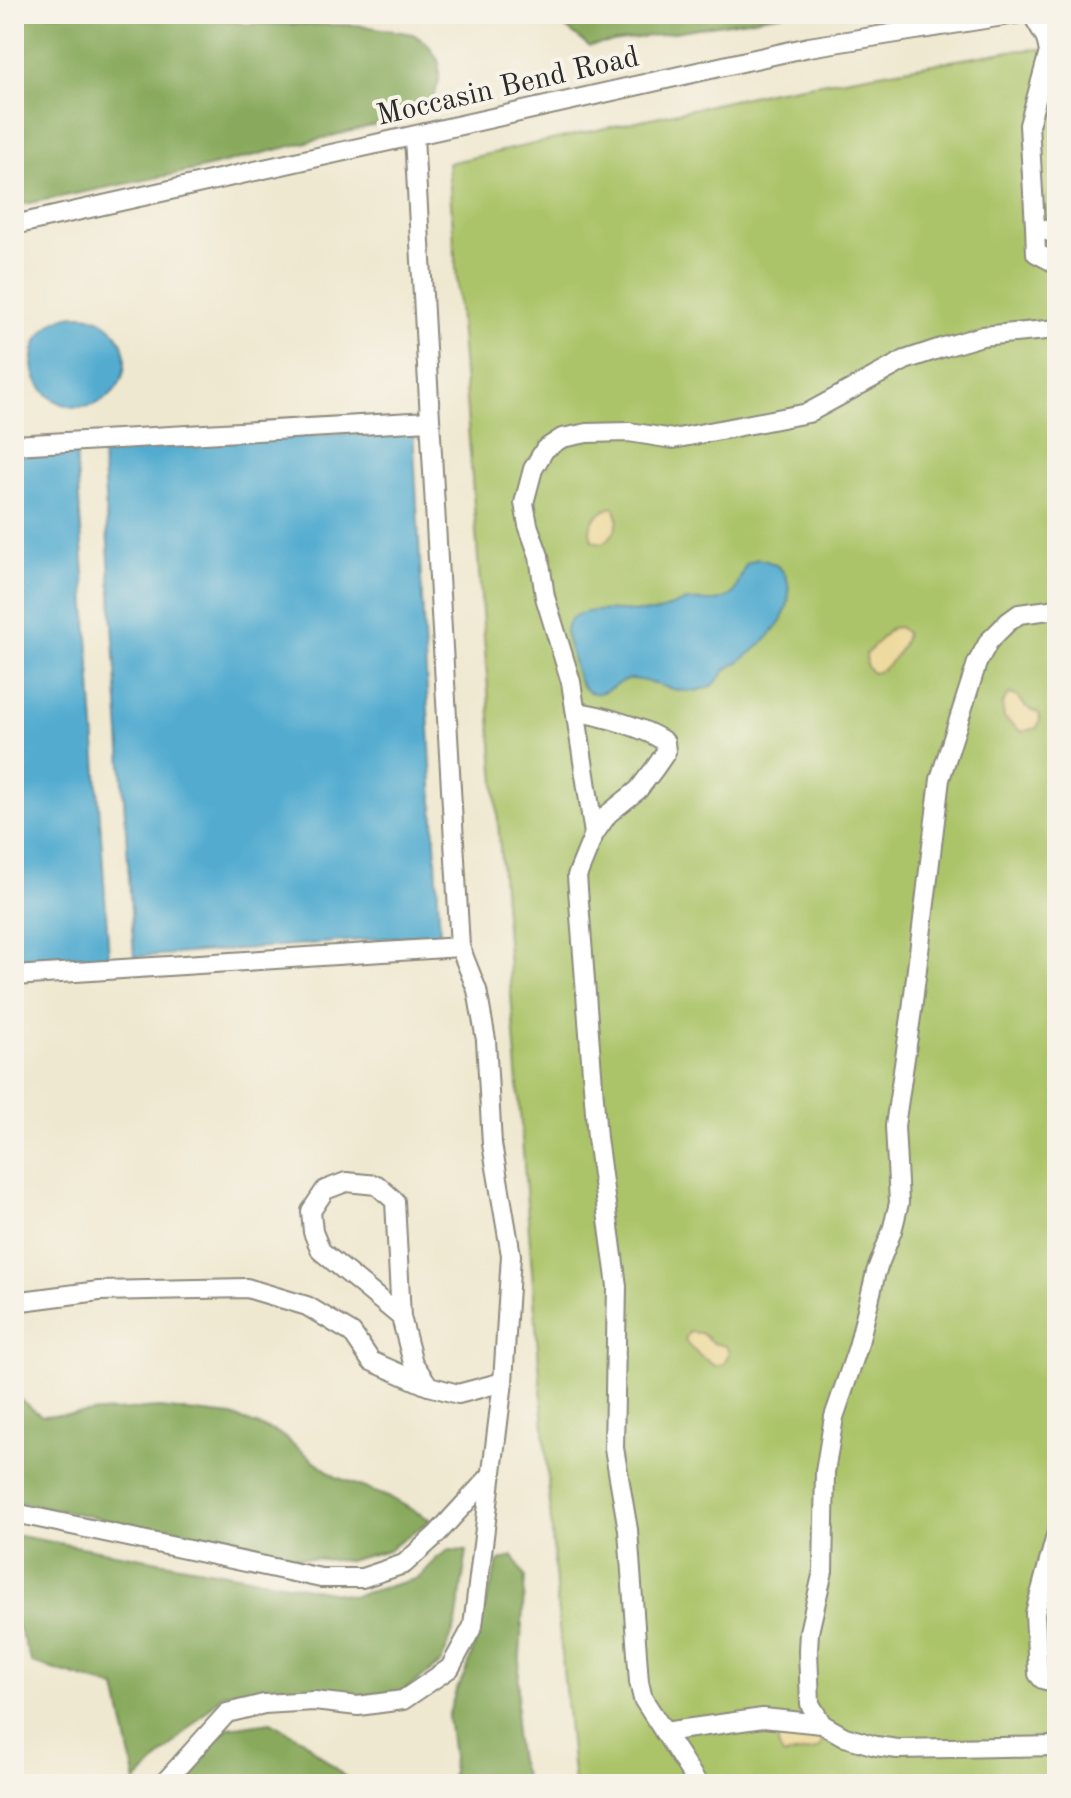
<svg xmlns="http://www.w3.org/2000/svg" width="1071" height="1798" font-family="'Old Standard TT',serif">
  <style>
    .green { fill: #acc469; stroke: #6c784a; stroke-width: 2 }
    .forest { fill: #89aa5d; stroke: #5a6a44; stroke-width: 2 }
    .sand { fill: #eeda9e; stroke: #8c8264; stroke-width: 2 }
    .water { fill: #52acd0; stroke: #3e6c7e; stroke-width: 2 }
    .lines { fill: none; stroke-linecap: round; stroke-linejoin: round }
    .minor-casing { stroke: #8d8a7e; stroke-width: 22 }
    .minor { stroke: #fff; stroke-width: 18 }
    .labels { text-anchor: middle; dominant-baseline: central; stroke-width: 8; stroke-linejoin: round; paint-order: stroke }
    .street-label { font-size: 30px; fill: #2b2b2b; stroke: #f7f3e8 }
  </style>
  <rect width="100%" height="100%" fill="#f7f3e8"/>
  <filter id="ink" filterUnits="userSpaceOnUse"><feTurbulence type="fractalNoise" baseFrequency=".0125" numOctaves="2"/><feDisplacementMap in="SourceGraphic" scale="16" xChannelSelector="R" yChannelSelector="G"/><feConvolveMatrix kernelMatrix="1 2 1 2 8 2 1 2 1" color-interpolation-filters="sRGB"/></filter>
  <filter id="wash" filterUnits="userSpaceOnUse"><feTurbulence type="fractalNoise" baseFrequency=".006" numOctaves="4" result="noise"/><feDisplacementMap in="SourceGraphic" scale="32" xChannelSelector="R" yChannelSelector="G"/><feGaussianBlur stdDeviation="1.8" result="paint"/><feColorMatrix in="noise" values="0 0 0 0 0 0 0 0 0 0 0 0 0 0 0 0 0 1.4 0 .05"/><feComposite in="paint" operator="in"/></filter>
  <g filter="url(#wash)">
    <rect width="100%" height="100%" fill="#efe8d0"/>
    <path class="green" d="M1057,48V1784H574L559,1626L448,163L773,91L1010,51Z"/>
    <g class="forest">
      <path d="M14,14H212L216,19L244,24L357,25L413,34L428,44L439,62V80L433,100L414,112L383,123L200,169L14,206Z"/>
      <path d="M548,14H784L589,46Z"/>
      <path d="M14,1395L42,1416L159,1408L232,1416L278,1433L336,1477L393,1499L431,1520L388,1550L348,1561L294,1557L14,1501Z"/>
      <path d="M14,1535L353,1596L419,1578L438,1557L449,1550L467,1551L456,1624L441,1663L401,1693L354,1696L224,1693L136,1782L116,1688L32,1663L14,1616Z"/>
      <path d="M513,1556L525,1577L515,1735L519,1760L527,1784H451L453,1757L448,1717L455,1693L468,1667L498,1562Z"/>
      <path d="M271,1722L303,1740L353,1784H173L228,1728Z"/>
    </g>
    <g class="sand">
      <path d="M614,507C622,521 616,535 603,543L593,541C584,525 598,510 614,507Z"/>
      <path d="M899,627L906,633C904,648 887,672 872,673L867,667L866,654L891,628Z"/>
      <path d="M1009,694L1017,696L1026,707L1039,713L1040,720L1037,728L1022,732L1004,718L1002,704Z"/>
      <path d="M689,1332L701,1333L713,1343L726,1346L729,1353L724,1364L715,1366C706,1360 688,1349 685,1340Z"/>
      <path d="M787,1729L804,1733L815,1731L822,1736L821,1746L816,1750L784,1756C778,1749 776,1740 780,1731Z"/>
    </g>
    <g class="water">
      <circle cx="79" cy="361" r="46"/>
      <path d="M413,429L440,934L134,957L102,449Z"/>
      <path d="M76,453L109,957L14,963V457Z"/>
      <path d="M757,559C772,561 785,567 788,583C795,617 765,643 740,661C736,664 729,666 725,671C718,680 715,686 703,689C679,697 655,680 632,679C615,679 600,705 583,687C576,679 574,663 571,653C567,642 562,628 571,619C585,604 635,614 654,612C666,611 677,601 688,601C709,599 715,606 734,593L746,564Z"/>
    </g>
  </g>
  <g filter="url(#ink)">
    <g class="lines">
      <defs>
        <g id="minor">
          <path d="M1032,14L1046,38L1049,52L1029,125L1035,226L1057,235"/>
          <path d="M14,225L809,47L1016,14"/>
          <path d="M1035,226L1036,253L1057,264"/>
          <path d="M14,445L429,421"/>
          <path d="M576,712C600,715 646,728 665,742L666,752L655,768L638,790L608,814L594,834L577,876L597,1138L617,1286L614,1448L628,1530L639,1682L643,1699L698,1784"/>
          <path d="M594,834L571,682L545,597L539,556L528,525L524,503L533,469L545,449L562,438L587,433L629,432L673,439L808,413L905,360L941,348L982,336L1057,329"/>
          <path d="M14,976L460,947L414,137"/>
          <path d="M14,1302L99,1291L247,1288L307,1306L352,1333L371,1361L428,1386"/>
          <path d="M401,1317L321,1251L313,1232L311,1211L325,1190L346,1182L377,1185L395,1201L401,1317L413,1363L429,1386L458,1394L503,1382"/>
          <path d="M15,1513L321,1578H362L404,1564L436,1535L492,1474"/>
          <path d="M1057,1532L1035,1613L1038,1674L1042,1679L1050,1681L1057,1678"/>
          <path d="M822,1724L810,1704L808,1650L809,1632L823,1571L825,1472L834,1417L858,1347L876,1272L892,1231L899,1203L895,1126L912,1010L940,779L977,663L989,641L1008,622L1019,614L1057,609"/>
          <path d="M664,1732L763,1718L822,1724L845,1737L876,1746L898,1749L1057,1746"/>
          <path d="M163,1784L227,1713L264,1704L314,1701L358,1706L403,1700L450,1668L473,1626L503,1382L511,1255L492,1144L486,1040L477,990L460,947"/>
        </g>
      </defs>
      <use href="#minor" class="minor-casing"/>
      <use href="#minor" class="minor"/>
    </g>
  </g>
  <g class="labels">
    <g class="street-label">
      <text transform="translate(508 87) rotate(-13)">Moccasin Bend Road</text>
    </g>
  </g>
  <rect width="1071" height="1798" fill="none" stroke="#f7f3e8" stroke-width="48"/>
</svg>
